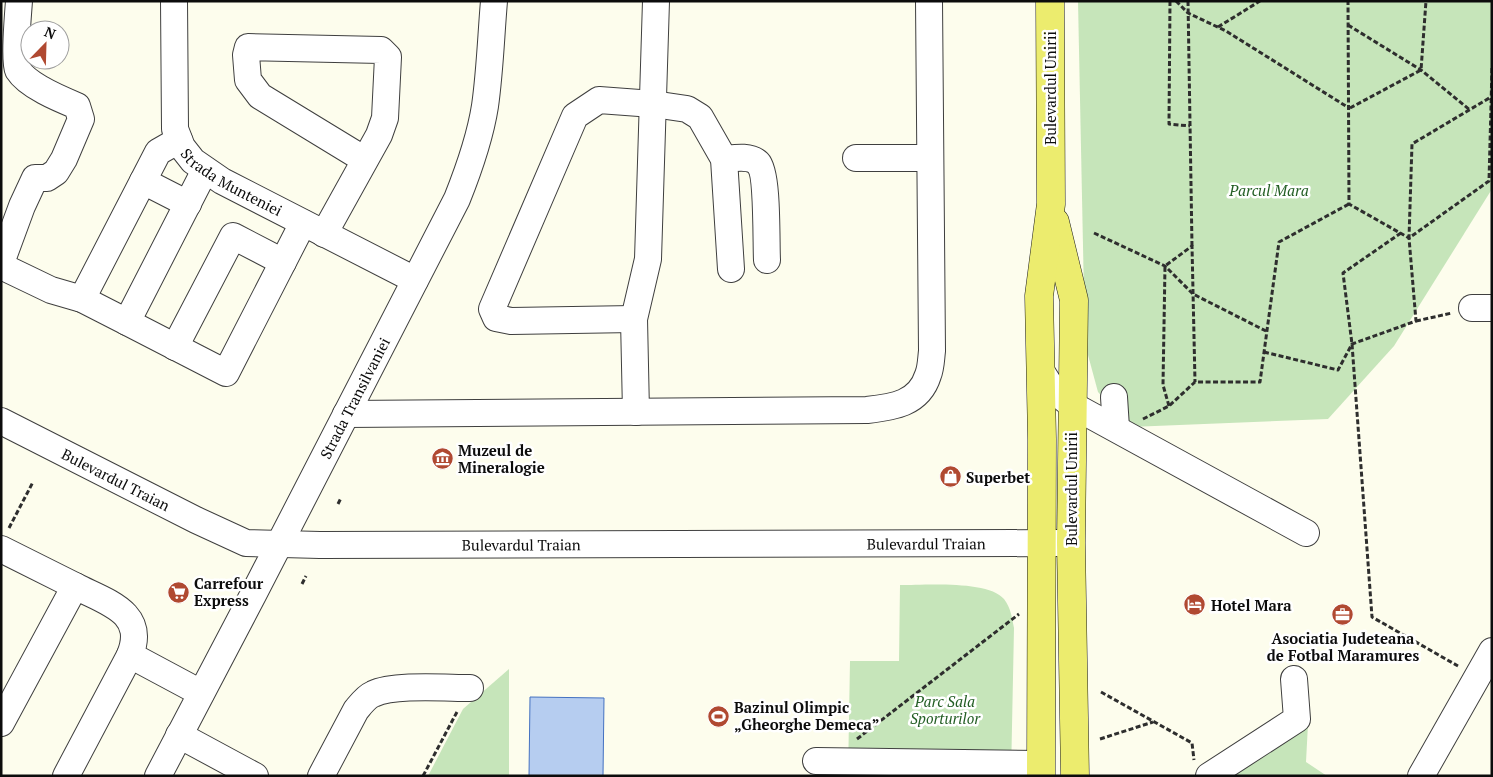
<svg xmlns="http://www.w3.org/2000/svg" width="1493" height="777" font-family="'PT Serif',serif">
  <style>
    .green { fill: #c6e5ba }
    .water { fill: #b6cdf0; stroke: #4471c1 }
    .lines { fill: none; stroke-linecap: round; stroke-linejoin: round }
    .minor-casing { stroke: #3f3f3f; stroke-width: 28 }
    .major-casing { stroke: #1d1d1d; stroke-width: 29 }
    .path { stroke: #2e2e2e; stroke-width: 3; stroke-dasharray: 5 2.5; stroke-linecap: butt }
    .minor { stroke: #fff; stroke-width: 26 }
    .major { stroke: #ecec6e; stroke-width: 28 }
    .labels { text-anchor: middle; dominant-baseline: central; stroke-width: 5; stroke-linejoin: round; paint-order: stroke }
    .street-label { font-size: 15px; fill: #0c0c0c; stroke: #fff }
    .park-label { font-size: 15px; font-style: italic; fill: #235e24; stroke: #fff }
    .poi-label { font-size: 15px; font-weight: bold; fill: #0c0c0c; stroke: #fff; text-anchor: start }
  </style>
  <rect width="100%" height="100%" fill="#fdfded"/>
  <g class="green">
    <path d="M1078,1H1492V189L1394,346L1328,419L1130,427L1098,392L1085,344Z"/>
    <path d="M900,585C924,585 989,580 1004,599C1011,608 1012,618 1014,628L1011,776H848L850,661H899Z"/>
    <path d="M509,669V776H428L463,709Z"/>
    <path d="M1308,724L1306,762L1327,776H1221Z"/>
  </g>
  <path class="water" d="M530,697L604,698L603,776H529Z"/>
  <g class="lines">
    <defs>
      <g id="minor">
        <path id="s1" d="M174,1L175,129L182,147L193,161L222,181L415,280"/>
        <path d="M856,158H930"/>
        <path d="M724,159C734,158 750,155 758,163C768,173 766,243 767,260"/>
        <path d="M143,181L188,204"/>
        <path d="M324,234L379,135L385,118L388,57L381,50L248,47L246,55L248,80L260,96L365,160"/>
        <path d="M1,263L22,206L35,178H47L56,172L64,159L81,119L77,106C60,99 28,86 18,70C14,62 18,14 19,1"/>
        <path d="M1,266L51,290L82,299L127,322L205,170"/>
        <path d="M82,299L158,152L179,140"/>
        <path d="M1472,308H1492"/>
        <path d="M634,319L511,321L496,318L492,309L575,116L599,100L653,104L687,109L700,117L724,159L731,269"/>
        <path d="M127,322L226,373L303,223"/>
        <path d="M175,347L233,236L283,262"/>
        <path d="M1041,371L1053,390L1072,405L1306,533"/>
        <path d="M1114,397L1116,428"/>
        <path d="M636,412L634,319L648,259L656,1"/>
        <path d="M346,414L867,410C893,407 919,404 928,375C931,368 931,359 932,351L929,1"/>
        <path id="s2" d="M1,421L196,520L246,543L320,545L1064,543"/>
        <path d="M1,549L75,586"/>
        <path d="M1,723L75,586C106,602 147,612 130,655L201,693"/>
        <path d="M179,735L255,776"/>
        <path d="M816,761L1041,764"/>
        <path d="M66,776L130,655"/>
        <path id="s3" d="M158,776L253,595L457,199C469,169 480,138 485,106C490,71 491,36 494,1"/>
        <path d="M321,776L356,710C361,704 366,697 373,694C394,684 445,688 470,688"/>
        <path d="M1209,776L1297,719L1294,679"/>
        <path d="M1421,776L1492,651"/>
      </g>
      <g id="major">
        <path d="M1055,222L1074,300L1071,543L1075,776"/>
        <path d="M1041,776L1042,439L1039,296L1051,204L1050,1"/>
      </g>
    </defs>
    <use href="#minor" class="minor-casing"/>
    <use href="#major" class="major-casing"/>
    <g class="path">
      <path d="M1170,1L1169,124L1190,126"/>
      <path d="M1176,1L1188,13L1226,31L1349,108"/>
      <path d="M1188,1L1192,246"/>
      <path d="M1348,25L1421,70L1470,110"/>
      <path d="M1218,27L1260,1"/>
      <path d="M1492,68L1489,181L1409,238L1412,144L1491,97H1492"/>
      <path d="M1350,108L1421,70L1426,1"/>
      <path d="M1094,233L1165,266L1193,294L1266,331"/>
      <path d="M1401,233L1343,273L1352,344L1372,617L1458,666"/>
      <path d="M1416,321L1452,313"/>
      <path d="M1264,352L1338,370L1352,344L1416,321L1409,238L1349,204L1348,1"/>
      <path d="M1169,406L1163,385L1165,266L1192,246L1195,382"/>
      <path d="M1143,419L1169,406L1195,382H1260L1279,242L1349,204"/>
      <path d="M338,504L341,498"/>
      <path d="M9,528L33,482"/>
      <path d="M302,584L306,576"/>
      <path d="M1101,692L1192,743L1194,760"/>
      <path d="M857,739L1019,614"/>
      <path d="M1100,739L1153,722"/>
      <path d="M423,776L458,710"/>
    </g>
    <use href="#minor" class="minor"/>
    <use href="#major" class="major"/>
  </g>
  <defs>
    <symbol id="museum-disc" viewBox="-11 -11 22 22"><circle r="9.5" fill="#b04931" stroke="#fff"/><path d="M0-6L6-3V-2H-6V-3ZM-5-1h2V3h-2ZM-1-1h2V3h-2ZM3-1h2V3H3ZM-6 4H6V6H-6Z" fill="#fff"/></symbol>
    <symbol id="shop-disc" viewBox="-11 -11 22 22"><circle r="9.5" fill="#b04931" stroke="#fff"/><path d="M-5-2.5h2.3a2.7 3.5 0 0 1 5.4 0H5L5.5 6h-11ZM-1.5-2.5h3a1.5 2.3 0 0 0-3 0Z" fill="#fff"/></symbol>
    <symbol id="supermarket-disc" viewBox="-11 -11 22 22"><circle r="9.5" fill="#b04931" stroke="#fff"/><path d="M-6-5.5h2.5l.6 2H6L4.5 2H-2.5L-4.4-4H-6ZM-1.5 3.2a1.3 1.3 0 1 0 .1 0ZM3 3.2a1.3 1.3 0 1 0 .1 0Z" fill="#fff"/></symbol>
    <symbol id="hotel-disc" viewBox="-11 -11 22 22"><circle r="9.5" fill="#b04931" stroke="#fff"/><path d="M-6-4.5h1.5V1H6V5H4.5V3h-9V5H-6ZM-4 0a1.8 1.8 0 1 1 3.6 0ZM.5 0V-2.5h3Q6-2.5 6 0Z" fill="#fff"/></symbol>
    <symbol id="office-disc" viewBox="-11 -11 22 22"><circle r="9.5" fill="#b04931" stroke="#fff"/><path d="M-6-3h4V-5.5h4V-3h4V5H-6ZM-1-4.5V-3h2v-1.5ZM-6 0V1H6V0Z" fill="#fff"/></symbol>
    <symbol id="stadium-disc" viewBox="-11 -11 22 22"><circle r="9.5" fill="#b04931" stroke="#fff"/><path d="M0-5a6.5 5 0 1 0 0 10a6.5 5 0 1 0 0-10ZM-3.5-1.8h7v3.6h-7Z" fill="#fff"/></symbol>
  </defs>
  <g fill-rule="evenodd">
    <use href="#museum-disc" x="430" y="446" width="25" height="25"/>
    <use href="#shop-disc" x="938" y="464" width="25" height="25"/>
    <use href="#supermarket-disc" x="166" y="580" width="25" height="25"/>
    <use href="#hotel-disc" x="1182" y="592" width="25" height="25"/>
    <use href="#office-disc" x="1330" y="602" width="25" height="25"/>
    <use href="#stadium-disc" x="706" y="704" width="25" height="25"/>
  </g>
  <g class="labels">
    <g class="street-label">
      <text transform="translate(1050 88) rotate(-90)">Bulevardul Unirii</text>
      <text stroke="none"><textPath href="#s1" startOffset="209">Strada Munteniei</textPath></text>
      <text stroke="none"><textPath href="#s3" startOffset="426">Strada Transilvaniei</textPath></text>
      <text stroke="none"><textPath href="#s2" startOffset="129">Bulevardul Traian</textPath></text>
      <text transform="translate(1071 489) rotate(-90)">Bulevardul Unirii</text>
      <text stroke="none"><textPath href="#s2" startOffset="954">Bulevardul Traian</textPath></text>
      <text stroke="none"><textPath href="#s2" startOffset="549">Bulevardul Traian</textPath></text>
    </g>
    <g class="park-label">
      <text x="1269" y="190">Parcul Mara</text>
      <text x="945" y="701">Parc Sala<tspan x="945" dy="17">Sporturilor</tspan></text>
    </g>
    <g class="poi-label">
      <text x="458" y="450">Muzeul de<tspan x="458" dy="17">Mineralogie</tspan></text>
      <text x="966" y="477">Superbet</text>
      <text x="194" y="583">Carrefour<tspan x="194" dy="17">Express</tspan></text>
      <text x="1211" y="605">Hotel Mara</text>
      <text x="1343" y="638" text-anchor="middle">Asociatia Judeteana<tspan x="1343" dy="17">de Fotbal Maramures</tspan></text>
      <text x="734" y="707">Bazinul Olimpic<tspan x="734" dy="17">„Gheorghe Demeca”</tspan></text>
    </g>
  </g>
  <rect width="1493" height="777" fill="none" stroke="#0c0c0c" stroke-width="5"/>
  <g transform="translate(45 45) rotate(23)"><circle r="24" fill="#ffffff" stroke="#9e9e9e"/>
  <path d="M0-4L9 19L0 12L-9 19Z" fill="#b04931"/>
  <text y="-8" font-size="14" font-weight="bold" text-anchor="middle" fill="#0c0c0c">N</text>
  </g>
</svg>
